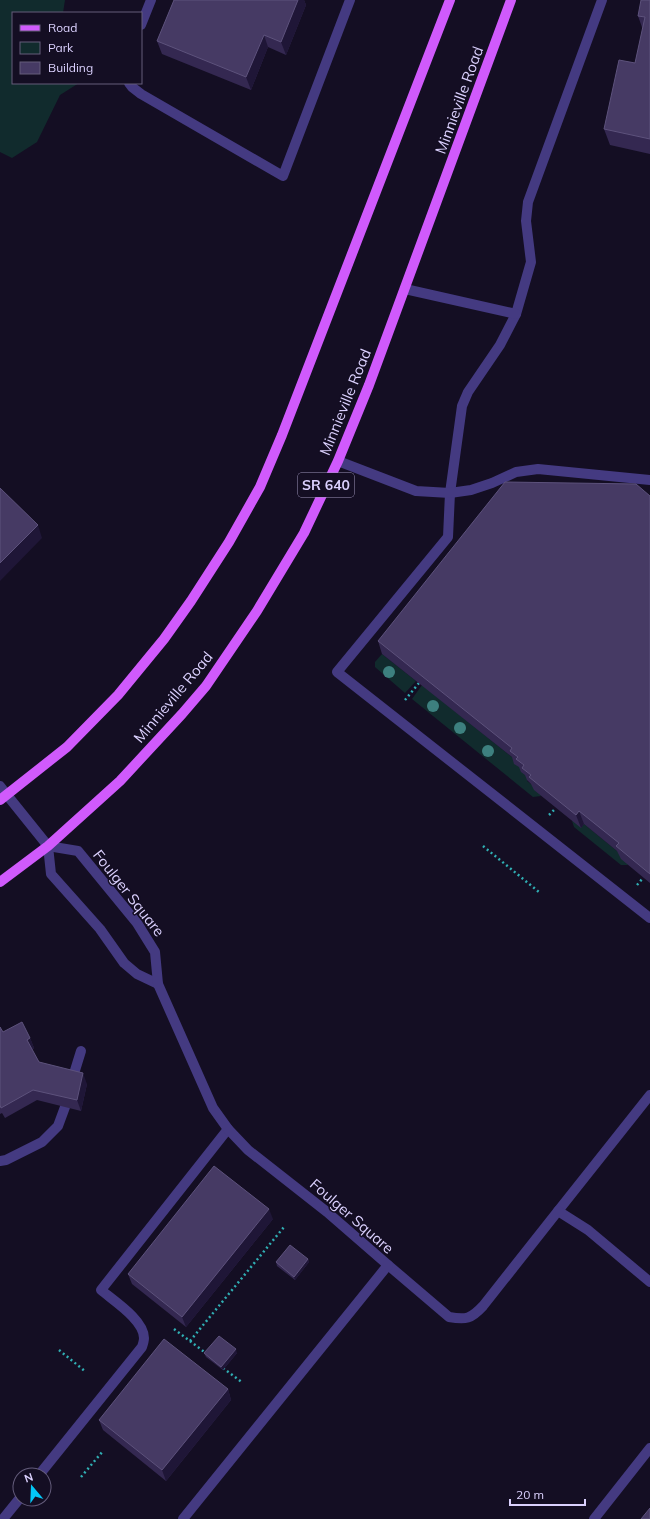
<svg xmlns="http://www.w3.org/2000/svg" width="650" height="1519" font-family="Mulish,sans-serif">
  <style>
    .green { fill: #112b2d }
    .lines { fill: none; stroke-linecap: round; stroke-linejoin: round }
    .path { stroke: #30aeb3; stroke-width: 2.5; stroke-dasharray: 2 3; stroke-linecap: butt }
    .lane { stroke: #443a81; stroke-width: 10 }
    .street { stroke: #443a81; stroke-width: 10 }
    .primary { stroke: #d05afc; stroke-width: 10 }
    .tree { fill: #3d807f }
    .wall { fill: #342851 }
    .shaded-wall { fill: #1f1637 }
    .building { fill: #463a64; stroke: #5d527c }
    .labels { text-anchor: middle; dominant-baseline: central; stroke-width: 3; stroke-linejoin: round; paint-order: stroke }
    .shield { fill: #140e23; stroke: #9f96bc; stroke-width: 1 }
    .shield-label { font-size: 14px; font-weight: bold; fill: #dbd1fe }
    .street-label { font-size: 15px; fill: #dbd1fe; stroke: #140e23 }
  </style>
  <rect width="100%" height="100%" fill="#140e23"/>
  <g class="green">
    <path d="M0,0H65L63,13H13V83H79L60,95L37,142L12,158L0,152Z"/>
    <path d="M382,654L416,681L405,693L375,667V662Z"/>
    <path d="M422,685L517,761L529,778L527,781L536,788L541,796L533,797L412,699Z"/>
    <path d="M572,821L584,824L623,856L628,865H621L574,827Z"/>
  </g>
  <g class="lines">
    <g class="path">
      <path d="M405,700L419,683"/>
      <path d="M549,815L556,808"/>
      <path d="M483,846L539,892"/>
      <path d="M637,885L643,878"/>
      <path d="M174,1329L207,1354"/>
      <path d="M190,1341L284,1227"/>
      <path d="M59,1350L86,1372"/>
      <path d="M223,1368L243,1383"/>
      <path d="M81,1477L103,1451"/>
    </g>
    <g class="lane">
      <path d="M602,0L528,202L526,221L531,262L516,314L500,345L468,392L462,406L450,493L448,537L337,672L650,918"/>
      <path d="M141,25L151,0"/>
      <path d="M129,83L132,87L141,94L283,176L350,0"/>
      <path d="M405,289L516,314"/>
      <path d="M338,461L416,491L450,493L471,490L492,483L516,472L538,469L650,480"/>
      <path d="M0,786L7,795"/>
      <path d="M72,1080L81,1051"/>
      <path d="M0,1161L6,1160L42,1142L58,1126L65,1107"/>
      <path d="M558,1211L650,1095"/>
      <path d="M388,1265L449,1317C466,1320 471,1319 483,1306L558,1211L588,1230L650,1282"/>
      <path d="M39,1475L142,1347C143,1344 144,1341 144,1338C144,1320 114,1301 101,1290L228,1129"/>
      <path d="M3,1519L20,1498"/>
      <path d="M594,1519L650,1448"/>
    </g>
    <g class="street">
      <path d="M7,795L48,846L51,874L100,929L124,963L137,974L158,984"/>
      <path d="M48,846L78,851L137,923L155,952L158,984L213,1108L228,1129L248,1150L327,1212L388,1265L183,1519"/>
    </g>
    <g class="primary">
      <path d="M0,800L67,747L118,695L164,639L191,601L229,542L260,487L282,435L450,0"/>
      <path d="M0,882L48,846L120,781L182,714L206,686L257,611L304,533L338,461L369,385L511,0"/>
    </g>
  </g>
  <g class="tree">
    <circle cx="389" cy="672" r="6"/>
    <circle cx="433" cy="706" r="6"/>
    <circle cx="460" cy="728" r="6"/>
    <circle cx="488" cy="751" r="6"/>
  </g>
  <g class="wall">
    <path d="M174,0H304L306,5L286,55L268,47L251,90L162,54L157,41Z"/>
    <path d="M650,0V154L610,145L604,129L635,63L643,30L638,16Z"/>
    <path d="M650,496V883L621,859L617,851L584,824L581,828L534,790L531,784L527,780L525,775L521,772L519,767L514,764L512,757L382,654L378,641Z"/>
    <path d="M0,1027L3,1032L30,1038L34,1048L32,1050L39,1062L87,1084L81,1111L37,1100L5,1118L2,1113L0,1114Z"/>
    <path d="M273,1219L186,1327L132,1284L128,1274Z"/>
    <path d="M308,1259L309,1262L295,1280L277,1266L276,1262Z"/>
    <path d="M204,1353H237L223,1370L206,1357Z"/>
    <path d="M228,1389L231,1400L166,1481L103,1430L99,1420Z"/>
  </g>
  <g class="shaded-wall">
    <path d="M298,0H304L306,5L286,55L281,42Z"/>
    <path d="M264,35L268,47L251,90L246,77Z"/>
    <path d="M38,525L42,538L0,581V563Z"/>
    <path d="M579,811L584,824L581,828L576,815Z"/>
    <path d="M30,1038L34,1048L31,1050L27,1040Z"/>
    <path d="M83,1073L87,1084L81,1111L77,1100Z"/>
    <path d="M269,1209L273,1219L186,1327L182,1317Z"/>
    <path d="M308,1259L309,1262L295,1280L294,1277Z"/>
    <path d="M236,1349L237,1353L223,1370L221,1367Z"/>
    <path d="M228,1389L231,1400L166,1481L162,1470Z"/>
  </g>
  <g class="building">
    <path d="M174,0H298L281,42L264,35L246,77L157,41Z"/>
    <path d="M641,0H650V139L604,129L619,60L635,63L645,17L638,16Z"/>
    <path d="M505,482L636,484L650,496V874L616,846L619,843L579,811L576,815L529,777L531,775L522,768L524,765L516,759L518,757L510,751L512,748L378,641Z"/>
    <path d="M0,488L38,525L0,563Z"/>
    <path d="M22,1022L30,1038L27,1040L39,1062L83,1073L77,1100L33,1090L1,1108L0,1105V1027L3,1032Z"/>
    <path d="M214,1166L269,1209L182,1317L128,1274Z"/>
    <path d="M290,1245L308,1259L294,1277L276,1262Z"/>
    <path d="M219,1336L236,1349L221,1367L204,1353Z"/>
    <path d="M164,1339L228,1389L162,1470L99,1420Z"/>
    <path d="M650,1508V1519H641Z"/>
  </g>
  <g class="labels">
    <rect class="shield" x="298" y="473" width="56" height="24" rx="3"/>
    <g class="shield-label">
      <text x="326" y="485">SR 640</text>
    </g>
    <g class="street-label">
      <text transform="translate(459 100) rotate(-70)">Minnieville Road</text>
      <text transform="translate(345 402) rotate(-68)">Minnieville Road</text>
      <text transform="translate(173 697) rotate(-50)">Minnieville Road</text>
      <text transform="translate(129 893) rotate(52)">Foulger Square</text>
      <text transform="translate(352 1216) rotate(41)">Foulger Square</text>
    </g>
  </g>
  <rect x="12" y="12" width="130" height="72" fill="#140e23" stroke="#645c7b"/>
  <rect x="20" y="25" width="20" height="6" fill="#d05afc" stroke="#645c7b"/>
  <text x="48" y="32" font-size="12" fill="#dbd1fe">Road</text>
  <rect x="20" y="42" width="20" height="12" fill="#112b2d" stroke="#645c7b"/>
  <text x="48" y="52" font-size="12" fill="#dbd1fe">Park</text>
  <rect x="20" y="62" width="20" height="12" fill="#463a64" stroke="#645c7b"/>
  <text x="48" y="72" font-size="12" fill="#dbd1fe">Building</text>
  <g transform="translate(32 1487) rotate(341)"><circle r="19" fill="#140e23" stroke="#645c7b"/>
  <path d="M0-3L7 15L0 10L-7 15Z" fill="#04c7f7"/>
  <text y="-6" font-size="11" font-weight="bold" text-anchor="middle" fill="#dbd1fe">N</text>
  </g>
  <path d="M510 1499v6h75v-6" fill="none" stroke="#dbd1fe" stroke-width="2"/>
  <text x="516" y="1499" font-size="12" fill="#dbd1fe" stroke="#140e23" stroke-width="3" paint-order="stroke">20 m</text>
</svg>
